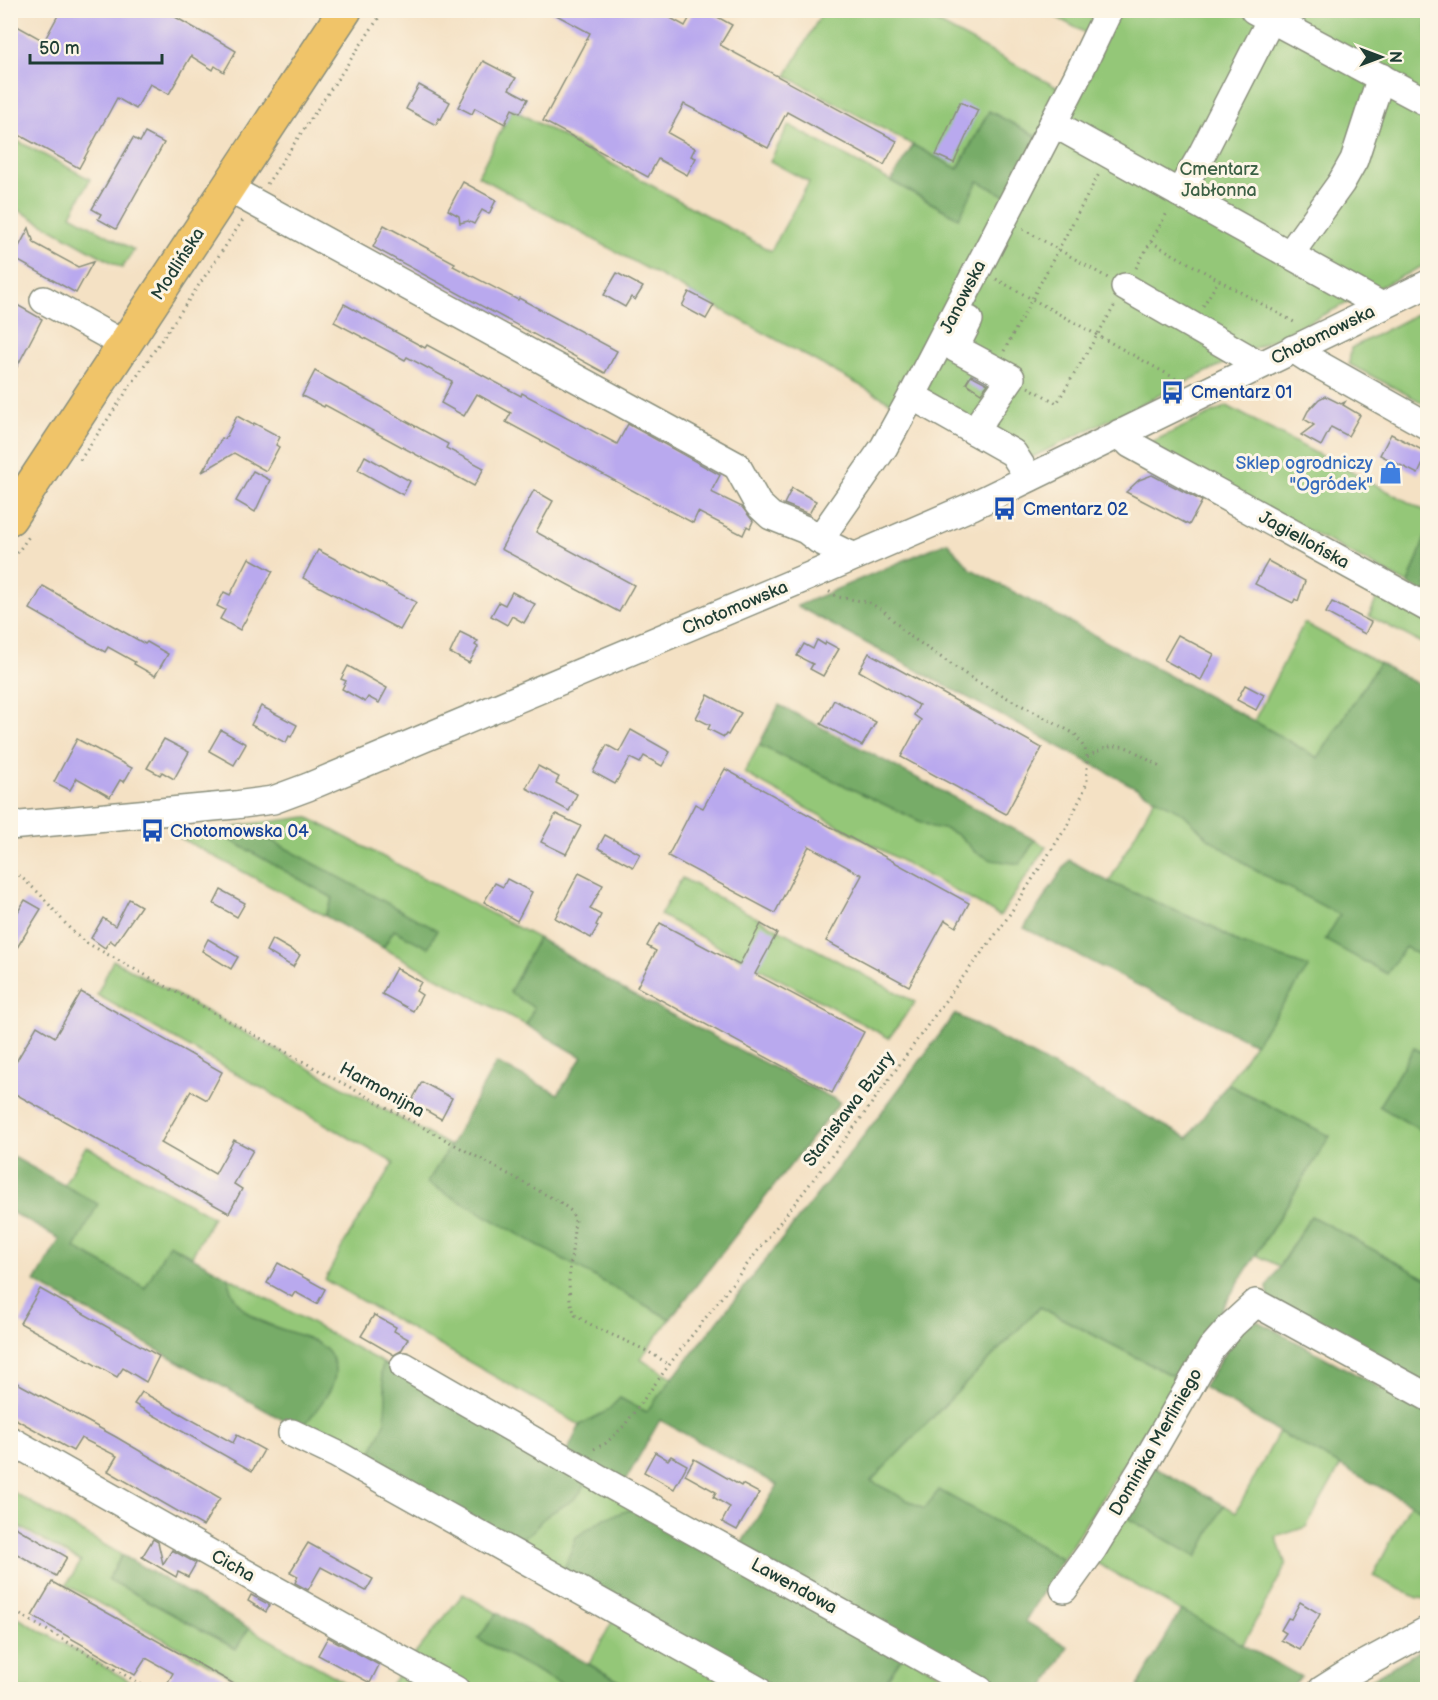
<svg xmlns="http://www.w3.org/2000/svg" width="1438" height="1700" font-family="'Balsamiq Sans',sans-serif">
  <style>
    .green { fill: #94c778; stroke: #5a8256; stroke-width: 1.5 }
    .forest { fill: #77ac68; stroke: #4b744e; stroke-width: 1.5 }
    .building { fill: #b9a9ee }
    .lines { fill: none; stroke-linecap: round; stroke-linejoin: round }
    .minor-casing { stroke: #8a8f7c; stroke-width: 30 }
    .major-casing { stroke: #8a8f7c; stroke-width: 36 }
    .path { stroke: #8a8f7c; stroke-width: 3; stroke-dasharray: 1.5 4.5; stroke-linecap: butt }
    .minor { stroke: #fff; stroke-width: 27 }
    .major { stroke: #f0c469; stroke-width: 33 }
    .labels { text-anchor: middle; dominant-baseline: central; stroke-width: 6; stroke-linejoin: round; paint-order: stroke }
    .park-label { font-size: 18px; fill: #3c6045; stroke: #fcf5e5 }
    .street-label { font-size: 18px; fill: #1f3d34; stroke: #fcf5e5 }
    .transit-label { font-size: 18px; fill: #164399; stroke: #fcf5e5; text-anchor: start }
    .shop-label { font-size: 18px; fill: #366cbe; stroke: #fcf5e5; text-anchor: end }
  </style>
  <rect width="100%" height="100%" fill="#fcf5e5"/>
  <filter id="ink" filterUnits="userSpaceOnUse"><feTurbulence type="fractalNoise" baseFrequency=".0167" numOctaves="2"/><feDisplacementMap in="SourceGraphic" scale="12" xChannelSelector="R" yChannelSelector="G"/><feConvolveMatrix kernelMatrix="1 2 1 2 8 2 1 2 1" color-interpolation-filters="sRGB"/></filter>
  <filter id="wash" filterUnits="userSpaceOnUse"><feTurbulence type="fractalNoise" baseFrequency=".008" numOctaves="4" result="noise"/><feDisplacementMap in="SourceGraphic" scale="24" xChannelSelector="R" yChannelSelector="G"/><feGaussianBlur stdDeviation="1.35" result="paint"/><feColorMatrix in="noise" values="0 0 0 0 0 0 0 0 0 0 0 0 0 0 0 0 0 1.4 0 .05"/><feComposite in="paint" operator="in"/></filter>
  <g filter="url(#wash)">
    <rect width="100%" height="100%" fill="#f4e1c4"/>
    <g class="green">
      <path d="M823,11H916L1062,90L1038,137L989,111L957,169L786,76Z"/>
      <path d="M1045,11H1100L1089,35Z"/>
      <path d="M1114,11H1427V264L1033,457L921,391Z"/>
      <path d="M512,109L771,251L809,182L770,161L789,125L958,218L978,180L1008,197L901,408L478,176Z"/>
      <path d="M10,137L90,179L71,215L134,250L122,268L11,206Z"/>
      <path d="M1427,309V405L1349,364L1351,348Z"/>
      <path d="M1227,406L1427,512V533L1408,584L1147,444Z"/>
      <path d="M1381,589L1427,616V646L1369,616Z"/>
      <path d="M1304,623L1379,663L1318,758L1254,721Z"/>
      <path d="M759,745L932,827L945,829L960,836L975,852L1020,864L1035,840L1046,847L1000,916L744,773Z"/>
      <path d="M1155,798L1183,813L1207,837L1255,870L1341,915L1325,940L1405,947L1427,959V1055L1414,1048L1379,1106L1427,1134V1279L1311,1216L1279,1266L1256,1255L1330,1136L1227,1084L1308,967L1238,943L1213,927L1109,882Z"/>
      <path d="M307,817L538,938L510,992L535,1008L526,1025L383,948L394,930L243,825Z"/>
      <path d="M216,832L333,898L325,916L175,835Z"/>
      <path d="M682,878L915,1002L889,1038L660,915Z"/>
      <path d="M113,960L450,1146L428,1183L670,1319L640,1359L673,1378L646,1413L620,1398L608,1411L580,1425L325,1280L344,1243L394,1163L97,995Z"/>
      <path d="M86,1146L213,1217L192,1256L169,1244L145,1288L75,1248L64,1185Z"/>
      <path d="M228,1277L383,1363L381,1373L386,1394L385,1423L373,1449L372,1469L301,1430L328,1393L315,1341C283,1328 231,1321 228,1277Z"/>
      <path d="M1040,1307L1178,1379L1063,1559L939,1491L924,1510L871,1481Z"/>
      <path d="M1279,1432L1341,1465L1306,1527L1276,1537L1286,1565L1242,1646L1093,1561L1122,1515L1197,1557L1224,1505L1236,1512Z"/>
      <path d="M588,1478L639,1507L562,1575L517,1540L533,1530L540,1520L553,1511L562,1507Z"/>
      <path d="M11,1491L122,1555L108,1579L236,1649L249,1628L357,1689H253L66,1585L81,1562L11,1522Z"/>
      <path d="M1410,1504L1427,1513V1599L1417,1598L1373,1576Z"/>
      <path d="M463,1594L497,1613L478,1639L570,1689H466L411,1659Z"/>
      <path d="M10,1614H11L144,1689H11Z"/>
      <path d="M613,1620L741,1689H633L589,1664Z"/>
      <path d="M904,1654L968,1690H880Z"/>
      <path d="M405,1666L445,1690H387Z"/>
    </g>
    <g class="forest">
      <path d="M989,111L1038,137L1008,197L978,181L959,218L891,181L913,145L958,169Z"/>
      <path d="M1427,533V595L1408,584Z"/>
      <path d="M947,542L971,569L1254,721L1318,758L1379,663L1427,689V959L1405,947L1387,974L1325,940L1340,915L1255,870L1207,837L1183,813L797,606Z"/>
      <path d="M779,705L1004,824L1035,840L1020,864L992,860L975,852L960,836L945,829L932,827L759,745Z"/>
      <path d="M243,825L437,930L428,948L394,930L383,948L325,916L333,898L216,832Z"/>
      <path d="M1069,860L1109,882L1213,927L1238,943L1309,967L1255,1044L1024,928Z"/>
      <path d="M538,938L622,989L840,1102L670,1319L427,1183L450,1146L496,1063L558,1094L582,1057L526,1025L534,1008L510,992Z"/>
      <path d="M955,1014L1188,1138L1227,1084L1330,1136L1178,1379L1040,1307L871,1481L924,1509L939,1490L1063,1559L1025,1621L1068,1647L1043,1689H995L739,1547L778,1485L660,1420L624,1483L567,1452L580,1425L607,1411L620,1398L646,1412L872,1125Z"/>
      <path d="M1414,1048L1427,1055V1134L1379,1106Z"/>
      <path d="M10,1155L98,1204L75,1248L145,1288L169,1244L228,1277C229,1295 243,1312 259,1321C284,1334 344,1336 334,1380C331,1394 310,1417 301,1430L35,1282L60,1239L11,1212Z"/>
      <path d="M1311,1216L1427,1279V1385L1269,1302L1267,1287Z"/>
      <path d="M1258,1321L1427,1413V1513L1279,1432L1203,1387L1243,1325Z"/>
      <path d="M383,1363L588,1478C577,1506 563,1502 543,1519C539,1522 537,1526 534,1530C529,1534 523,1537 517,1540L372,1469L373,1449L385,1423L386,1394L381,1373Z"/>
      <path d="M1154,1467L1224,1505L1197,1557L1122,1515Z"/>
      <path d="M639,1507L904,1654L880,1689H769L562,1575L576,1537L605,1518Z"/>
      <path d="M122,1555L249,1628L236,1649L108,1579Z"/>
      <path d="M1181,1610L1301,1677L1289,1689L1144,1690L1138,1686Z"/>
      <path d="M497,1613L633,1689H570L478,1639Z"/>
      <path d="M1427,1647V1689H1353Z"/>
    </g>
    <g id="blocks">
      <g class="building">
        <path d="M61,10H163L205,34L206,33L236,51L224,72L215,66L213,70L191,56L169,94L150,84L136,109L117,98L79,168L10,130V22L44,41Z"/>
        <path d="M547,10H656L685,26L694,10H705L732,25L720,45L897,141L884,165L787,112L768,148L684,104L668,133L695,148L691,156L696,158L687,175L658,159L648,177L543,121L590,33Z"/>
        <path d="M483,61L516,78L509,89L528,99L520,113L512,109L505,124L475,108L472,114L458,107Z"/>
        <path d="M419,85L450,102L441,119L439,118L436,125L406,109Z"/>
        <path d="M960,102L978,110L954,163L936,155Z"/>
        <path d="M145,133L164,143L116,229L98,219L101,214L92,209L133,138L140,142Z"/>
        <path d="M463,182L496,200L489,214L482,210L474,224L468,221L460,223L459,216L448,210Z"/>
        <path d="M384,225L455,263L453,266L518,300L519,298L617,351L605,373L373,247Z"/>
        <path d="M29,228L34,243L78,267L93,262L76,293L13,258Z"/>
        <path d="M617,273L643,287L635,300L631,297L625,307L604,295Z"/>
        <path d="M689,292L714,305L706,319L682,306Z"/>
        <path d="M10,301L42,319L10,380Z"/>
        <path d="M344,304L425,348L427,345L521,396L522,393L617,444L628,424L720,475L711,492L742,507L753,521L750,528L747,526L743,535L698,512L693,523L506,422L511,413L477,394L464,416L441,403L452,381L407,357L405,360L334,322Z"/>
        <path d="M315,371L448,444L446,448L484,468L474,486L325,405L324,407L302,396Z"/>
        <path d="M971,375L988,384L981,393L966,383Z"/>
        <path d="M1325,396L1341,404L1345,402L1343,405L1360,415L1348,436L1331,427L1321,446L1301,435L1314,425L1304,419L1308,411L1319,399Z"/>
        <path d="M237,416L253,425L254,423L280,437L276,445L279,447L266,471L234,453L202,472L222,438L225,439Z"/>
        <path d="M1391,434L1428,453L1418,474L1380,455Z"/>
        <path d="M365,456L410,481L403,495L358,470Z"/>
        <path d="M253,471L270,480L255,512L236,501Z"/>
        <path d="M1152,475L1202,501L1189,525L1126,492L1139,480Z"/>
        <path d="M792,488L816,501L809,514L784,504Z"/>
        <path d="M534,490L553,501L536,532L634,585L619,612L501,549Z"/>
        <path d="M318,550L416,602L400,630L303,578Z"/>
        <path d="M249,558L273,571L240,630L220,619L225,610L217,606L224,592L230,595Z"/>
        <path d="M1268,561L1305,581L1298,601L1295,599L1293,603L1255,584Z"/>
        <path d="M43,586L145,644L147,642L168,654L155,676L134,664L135,662L108,647L105,652L30,609Z"/>
        <path d="M512,592L535,604L524,623L512,616L507,625L491,616L499,602L505,605Z"/>
        <path d="M1332,602L1371,622L1365,634L1326,613Z"/>
        <path d="M460,632L478,641L475,645L478,647L469,663L450,653Z"/>
        <path d="M1178,635L1214,654L1201,680L1164,660Z"/>
        <path d="M817,640L825,645L826,642L839,649L823,676L810,669L813,664L797,656L804,644L813,649Z"/>
        <path d="M869,653L1042,748L1006,814L901,757L921,720L914,715L919,705L859,671Z"/>
        <path d="M348,666L387,688L379,703L368,697L365,702L342,689L346,681L341,679Z"/>
        <path d="M1245,685L1264,695L1256,710L1237,700Z"/>
        <path d="M708,695L741,713L728,735L726,734L724,737L708,729L710,725L696,718Z"/>
        <path d="M834,700L876,722L862,746L821,724Z"/>
        <path d="M261,706L297,725L291,737L289,736L286,743L251,725Z"/>
        <path d="M221,730L246,744L234,765L209,751Z"/>
        <path d="M631,730L670,752L662,766L644,756L640,763L630,758L615,784L593,772L607,745L619,752Z"/>
        <path d="M77,739L132,768L124,782L120,780L110,797L77,778L70,790L54,782Z"/>
        <path d="M164,739L189,752L174,779L162,772L160,775L147,768Z"/>
        <path d="M538,766L559,777L556,783L577,794L569,811L526,788Z"/>
        <path d="M725,769L969,903L956,927L945,920L909,986L826,941L862,875L809,846L775,913L668,856L695,804L703,808Z"/>
        <path d="M556,814L581,826L566,854L541,842Z"/>
        <path d="M605,835L640,854L633,867L598,848Z"/>
        <path d="M579,873L603,885L590,909L601,915L596,925L598,926L591,938L555,918Z"/>
        <path d="M507,879L532,892L517,921L484,902L495,883L503,887Z"/>
        <path d="M221,890L245,903L237,917L214,904Z"/>
        <path d="M129,899L141,906L115,944L110,940L105,948L91,938L103,918L115,926Z"/>
        <path d="M25,900L41,909L10,959V925Z"/>
        <path d="M660,923L739,965L761,924L777,933L755,974L864,1032L832,1093L637,987L656,951L647,946Z"/>
        <path d="M208,939L238,957L231,969L202,951Z"/>
        <path d="M272,939L300,955L293,967L266,951Z"/>
        <path d="M396,968L421,982L416,991L422,995L413,1011L382,994Z"/>
        <path d="M81,992L222,1072L207,1100L191,1091L161,1143L215,1174L234,1140L253,1150L234,1184L242,1189L229,1213L10,1091V1059L16,1062L37,1026L55,1037Z"/>
        <path d="M422,1082L452,1098L441,1119L411,1102Z"/>
        <path d="M278,1263L325,1289L317,1304L295,1292L292,1297L267,1283Z"/>
        <path d="M40,1289L159,1356L146,1382L123,1368L117,1377L20,1323Z"/>
        <path d="M374,1315L396,1327L394,1331L408,1339L401,1351L394,1355L361,1336Z"/>
        <path d="M10,1379L116,1437L220,1498L203,1526L108,1471L117,1456L81,1438L73,1451L10,1416Z"/>
        <path d="M142,1392L233,1443L237,1435L264,1450L252,1471L134,1404Z"/>
        <path d="M655,1452L668,1460L671,1456L687,1465L674,1489L644,1472Z"/>
        <path d="M694,1459L741,1486L742,1484L759,1493L737,1530L722,1522L730,1507L713,1497L716,1492L685,1475Z"/>
        <path d="M10,1524L67,1557L56,1576L10,1550Z"/>
        <path d="M153,1539L158,1542L163,1564L172,1550L196,1563L188,1577L178,1572L176,1577L142,1557Z"/>
        <path d="M308,1543L373,1579L366,1591L321,1567L308,1590L295,1583L298,1576L290,1572Z"/>
        <path d="M52,1582L156,1640L243,1689H164L173,1673L146,1658L135,1675L32,1616Z"/>
        <path d="M251,1595L270,1605L266,1612L248,1601Z"/>
        <path d="M1300,1602L1320,1614L1300,1650L1281,1640L1286,1633L1281,1630L1288,1618L1291,1619Z"/>
        <path d="M328,1637L379,1665L370,1683L318,1655Z"/>
      </g>
    </g>
  </g>
  <g filter="url(#ink)">
    <use href="#blocks" fill-opacity="0" stroke="#8a8f7c" stroke-width="1.5"/>
    <g class="lines">
      <defs>
        <g id="minor">
          <path d="M1254,10L1428,103"/>
          <path d="M1053,123L1382,306"/>
          <path d="M228,188L737,466L758,504L771,516L806,530L819,540L841,551L854,556"/>
          <path d="M1179,193L1202,154L1271,19L1280,16L1283,10"/>
          <path d="M1290,254L1341,183L1354,160L1381,77"/>
          <path d="M1125,287L1260,365"/>
          <path d="M44,300L125,345"/>
          <path d="M969,320L955,348L1011,378L974,431"/>
          <path d="M1293,349L1307,358L1428,426"/>
          <path d="M912,396L1013,453L1029,478"/>
          <path d="M1120,433L1130,444L1428,608"/>
          <path d="M819,540L884,447L912,396L1076,79L1109,10"/>
          <path d="M10,826L235,805L273,800L308,787L812,575L972,506L1428,284"/>
          <path d="M404,1366L607,1483L980,1690"/>
          <path d="M292,1433L336,1454L758,1690"/>
          <path d="M10,1440L227,1563L456,1690"/>
          <path d="M1064,1589L1093,1549L1143,1467L1211,1349L1232,1325L1256,1303L1428,1397"/>
          <path d="M1322,1690L1352,1671L1428,1630"/>
        </g>
        <path id="major" d="M10,518L345,10"/>
      </defs>
      <use href="#minor" class="minor-casing"/>
      <use href="#major" class="major-casing"/>
      <g class="path">
        <path d="M267,184L384,10"/>
        <path d="M1023,229L1108,278"/>
        <path d="M1151,242L1294,322"/>
        <path d="M1136,268L1168,211"/>
        <path d="M996,279L1178,380"/>
        <path d="M1203,306L1219,280"/>
        <path d="M1004,351L1100,172"/>
        <path d="M1028,387L1057,403L1115,305"/>
        <path d="M80,460L243,220"/>
        <path d="M10,563L30,535"/>
        <path d="M1087,757C1124,736 1127,748 1160,767"/>
        <path d="M10,867L40,894L71,930L85,942L561,1203L571,1211L575,1220L569,1281L570,1301L575,1315C604,1335 640,1343 669,1365"/>
        <path d="M594,1449L606,1443L624,1426L675,1357L862,1117L950,994L1002,926L1067,826L1082,795L1087,782V757L1085,749L1075,734L974,680L907,634L884,611L868,602L838,597L828,591"/>
        <path d="M10,1609L151,1690"/>
      </g>
      <use href="#minor" class="minor"/>
      <use href="#major" class="major"/>
    </g>
  </g>
  <defs>
    <symbol id="bus-bare" viewBox="-9 -9 18 18"><path d="M-5-6H5V4H4V6H2V4H-2V6H-4V4H-5ZM-3.5-4V0h7V-4ZM-3.5 1.2v1.5H-2V1.2ZM2 1.2v1.5H3.5V1.2Z" fill="#1a4fb4" stroke="#fcf5e5" stroke-width="2.5" paint-order="stroke"/></symbol>
    <symbol id="shop-bare" viewBox="-9 -9 18 18"><path d="M-5-2.5h2.3a2.7 3.5 0 0 1 5.4 0H5L5.5 6h-11ZM-1.5-2.5h3a1.5 2.3 0 0 0-3 0Z" fill="#3f7fe0" stroke="#fcf5e5" stroke-width="2.5" paint-order="stroke"/></symbol>
  </defs>
  <g fill-rule="evenodd">
    <use href="#bus-bare" x="1156" y="376" width="33" height="33"/>
    <use href="#shop-bare" x="1374" y="456" width="33" height="33"/>
    <use href="#bus-bare" x="988" y="492" width="33" height="33"/>
    <use href="#bus-bare" x="136" y="814" width="33" height="33"/>
  </g>
  <g class="labels">
    <g class="park-label">
      <text x="1219" y="169">Cmentarz<tspan x="1219" dy="21">Jabłonna</tspan></text>
    </g>
    <g class="street-label">
      <text transform="translate(178 264) rotate(-57)">Modlińska</text>
      <text transform="translate(963 297) rotate(-63)">Janowska</text>
      <text transform="translate(1323 335) rotate(-26)">Chotomowska</text>
      <text transform="translate(1304 540) rotate(29)">Jagiellońska</text>
      <text transform="translate(735 608) rotate(-23)">Chotomowska</text>
      <text transform="translate(382 1090) rotate(29)">Harmonijna</text>
      <text transform="translate(849 1109) rotate(-53)">Stanisława Bzury</text>
      <text transform="translate(1156 1442) rotate(-60)">Dominika Merliniego</text>
      <text transform="translate(233 1566) rotate(29)">Cicha</text>
      <text transform="translate(794 1586) rotate(29)">Lawendowa</text>
    </g>
    <g class="transit-label">
      <text x="1191" y="392">Cmentarz 01</text>
      <text x="1023" y="509">Cmentarz 02</text>
      <text x="170" y="831">Chotomowska 04</text>
    </g>
    <g class="shop-label">
      <text x="1373" y="463">Sklep ogrodniczy<tspan x="1373" dy="21">"Ogródek"</tspan></text>
    </g>
  </g>
  <rect width="1438" height="1700" fill="none" stroke="#fcf5e5" stroke-width="36"/>
  <g transform="translate(1381 57) rotate(90)" stroke="#fcf5e5" stroke-width="4.5" paint-order="stroke">
  <path d="M0-4.5L10 22L0 15L-10 22Z" fill="#1f3d34"/>
  <text y="-9" font-size="16" font-weight="bold" text-anchor="middle" fill="#1f3d34">N</text>
  </g>
  <path d="M30 54v9h132v-9" fill="none" stroke="#1f3d34" stroke-width="3"/>
  <text x="39" y="54" font-size="18" fill="#1f3d34" stroke="#fcf5e5" stroke-width="4.5" paint-order="stroke">50 m</text>
</svg>
